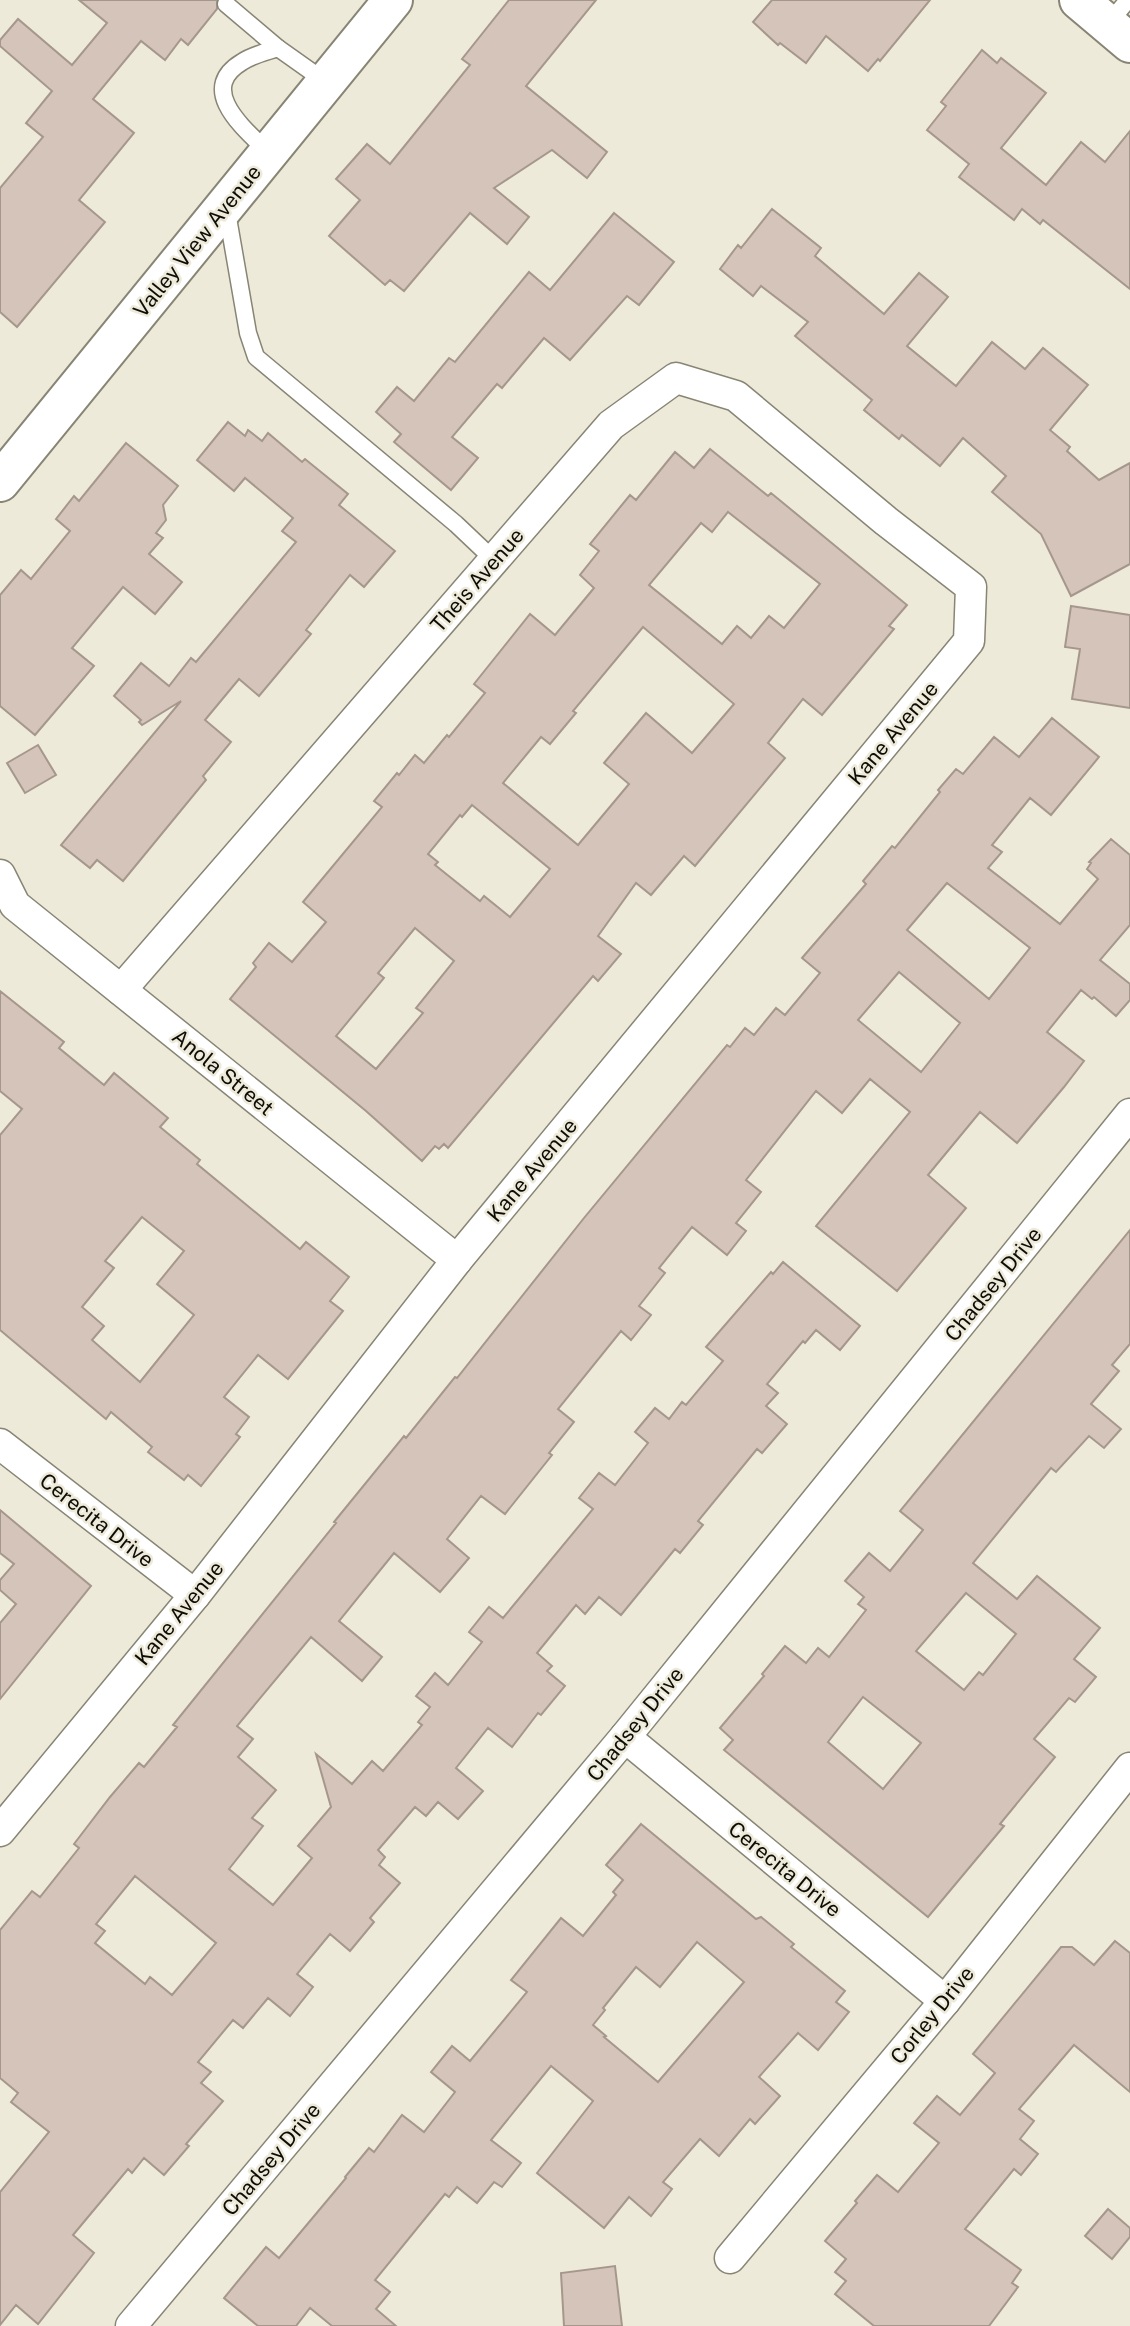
<svg xmlns="http://www.w3.org/2000/svg" width="1130" height="2326" font-family="'Public Sans',sans-serif">
  <style>
    .building { fill: #d4c4b9; stroke: #a6978c; stroke-width: 2; fill-rule: evenodd }
    .lines { fill: none; stroke-linecap: round; stroke-linejoin: round }
    .lane-casing { stroke: #888575; stroke-width: 19 }
    .street-casing { stroke: #888575; stroke-width: 33 }
    .secondary-casing { stroke: #888575; stroke-width: 42 }
    .lane { stroke: #fff; stroke-width: 16 }
    .street { stroke: #fff; stroke-width: 30 }
    .secondary { stroke: #fff; stroke-width: 38 }
    .labels { text-anchor: middle; dominant-baseline: central; stroke-width: 5; stroke-linejoin: round; paint-order: stroke }
    .street-label { font-size: 21px; fill: #0d0c07; stroke: #eeead9 }
  </style>
  <rect width="100%" height="100%" fill="#eeead9"/>
  <g class="building">
    <path d="M79,0H217V9L188,45L181,39L165,60L141,41L93,99L134,133L79,200L105,222L17,327L0,312V188L43,137L26,123L52,91L0,46V40L18,19L72,65L107,23Z"/>
    <path d="M509,0H596L526,86L607,152L587,178L552,150L494,188L529,217L507,244L470,213L404,291L390,280L385,285L329,236L360,200L336,179L367,144L390,164L470,65L462,59Z"/>
    <path d="M772,0H930L880,61L878,59L868,71L826,36L806,63L780,43L778,45L753,22Z"/>
    <path d="M982,50L997,63L1001,58L1046,93L1001,148L1046,185L1081,142L1105,162L1130,131V289L1043,220L1040,224L1022,209L1014,220L959,177L969,164L927,130L946,106L941,102Z"/>
    <path d="M772,209L821,248L815,256L884,314L919,273L948,297L907,346L956,386L992,342L1025,369L1043,348L1088,385L1050,430L1070,447L1067,451L1099,480L1130,463V564L1071,596L1041,534L992,492L1006,476L963,438L940,466L902,435L899,439L864,410L872,400L795,336L808,322L761,286L753,296L720,269L738,245L741,248Z"/>
    <path d="M614,213L674,262L639,305L627,296L570,360L544,338L502,388L497,384L452,437L478,458L451,490L394,442L401,434L376,412L397,387L414,401L449,358L455,362L529,272L550,290Z"/>
    <path d="M228,422L245,436L248,430L262,441L268,433L302,462L305,459L348,494L339,505L395,551L364,587L350,575L306,630L311,634L259,696L239,679L205,720L231,742L203,776L206,780L123,881L97,860L90,868L61,845L181,701L142,725L139,722L141,720L114,696L141,663L169,686L191,658L196,662L296,542L282,531L293,518L245,478L234,491L197,460Z"/>
    <path d="M126,443L178,486L163,505L166,520L156,533L163,538L149,554L182,582L155,614L123,587L72,648L94,666L35,735L0,706V595L21,570L31,579L70,531L56,519L74,496L79,501Z"/>
    <path d="M710,449L768,496L771,493L907,605L889,626L894,629L822,715L803,699L768,743L785,758L695,866L684,856L651,895L636,883L598,936L621,954L598,981L593,976L448,1148L444,1144L439,1149L435,1146L422,1161L366,1111L230,999L256,967L253,963L269,943L292,962L326,922L303,902L382,807L374,801L397,773L399,775L415,755L424,763L447,735L449,737L485,693L474,684L530,614L555,635L594,588L580,575L599,551L590,544L630,495L636,500L675,452L694,468ZM728,512L820,584L784,628L769,616L751,638L737,626L722,644L649,585L701,523L712,532ZM643,627L734,704L692,753L646,713L604,763L629,784L578,845L503,783L541,737L550,744L576,713L573,711ZM472,805L550,869L510,917L484,896L480,901L435,865L438,862L428,854L460,815L462,817ZM415,928L454,961L416,1008L423,1013L376,1069L336,1036L384,978L378,973Z"/>
    <path d="M1071,606L1130,615V708L1072,699L1080,649L1065,647Z"/>
    <path d="M1052,718L1099,757L1051,815L1030,798L992,845L1002,852L988,868L1060,924L1098,879L1087,869L1091,863L1089,862L1111,839L1130,855V925L1100,960L1130,984V1000L1116,1016L1094,997L1092,999L1081,990L1047,1032L1084,1061L1064,1087L1017,1143L980,1112L928,1175L966,1208L897,1291L816,1226L910,1112L870,1079L842,1113L816,1091L746,1180L761,1192L736,1223L746,1231L727,1255L692,1227L659,1268L665,1273L639,1306L651,1315L631,1340L621,1331L558,1409L574,1422L549,1453L552,1455L505,1514L481,1496L447,1539L469,1558L440,1592L394,1553L339,1621L382,1657L362,1681L311,1637L237,1726L253,1739L238,1757L276,1790L252,1818L263,1826L229,1869L273,1905L312,1858L298,1846L331,1807L316,1754L352,1784L372,1761L383,1771L422,1725L418,1722L430,1707L416,1696L435,1673L448,1685L482,1642L469,1632L489,1607L503,1618L593,1509L579,1498L599,1473L615,1485L648,1443L635,1432L655,1408L669,1419L682,1402L686,1405L723,1361L706,1347L771,1272L773,1274L783,1262L860,1326L840,1350L816,1330L805,1343L803,1341L767,1384L778,1393L766,1406L787,1424L762,1453L757,1449L698,1521L703,1525L680,1553L675,1549L621,1615L599,1597L585,1614L576,1605L537,1653L552,1666L547,1671L565,1686L541,1715L538,1713L512,1747L488,1728L456,1768L483,1791L458,1819L438,1802L426,1816L415,1807L378,1850L385,1857L379,1865L400,1883L370,1918L374,1922L350,1951L330,1934L297,1974L313,1987L290,2016L268,1998L243,2028L233,2020L198,2062L211,2072L201,2083L223,2101L186,2144L189,2146L164,2175L144,2158L132,2173L128,2169L73,2235L94,2253L38,2324L16,2305L0,2325V2192L49,2132L11,2102L18,2093L0,2078V1930L32,1891L40,1897L79,1848L74,1844L110,1797L139,1763L144,1767L177,1727L173,1725L336,1523L334,1522L404,1436L406,1438L455,1377L457,1378L584,1218L727,1045L730,1047L745,1028L754,1035L776,1008L785,1015L820,973L802,958L866,884L863,881L892,846L895,848L940,792L938,790L956,769L963,774L994,737L1019,757ZM947,883L1030,948L989,999L907,930ZM899,972L960,1023L921,1072L858,1020ZM135,1876L216,1943L172,1995L150,1977L145,1984L95,1943L105,1931L96,1924Z"/>
    <path d="M38,745L56,775L25,793L7,763Z"/>
    <path d="M0,991L64,1042L59,1048L104,1085L114,1073L168,1118L160,1127L200,1160L197,1164L300,1249L306,1242L349,1277L330,1301L343,1311L288,1379L258,1355L224,1397L249,1417L236,1434L240,1437L201,1486L188,1475L184,1480L148,1452L152,1447L111,1412L106,1419L0,1330V1135L22,1109L0,1091ZM142,1217L184,1251L157,1284L194,1315L140,1382L92,1340L104,1326L82,1307L114,1268L105,1261Z"/>
    <path d="M1130,1230V1344L1112,1365L1119,1371L1091,1404L1121,1429L1104,1448L1089,1436L1056,1472L1051,1468L973,1563L1017,1599L1037,1576L1100,1628L1074,1659L1096,1677L1075,1702L1069,1698L1034,1739L1055,1757L1000,1824L1004,1826L928,1917L724,1750L733,1740L720,1728L764,1676L762,1674L785,1646L806,1663L818,1648L829,1657L866,1610L858,1604L864,1597L845,1581L869,1553L890,1571L923,1530L900,1511ZM966,1593L1016,1634L983,1675L979,1672L964,1690L916,1651ZM863,1697L921,1743L883,1789L828,1742Z"/>
    <path d="M0,1510L91,1586L0,1699V1623L16,1604L0,1590V1580L14,1564L0,1553Z"/>
    <path d="M641,1824L756,1919L761,1917L794,1944L791,1947L845,1991L836,2002L849,2012L818,2050L798,2033L759,2077L780,2096L755,2124L750,2119L719,2156L700,2139L663,2182L672,2189L651,2216L629,2197L604,2228L537,2173L593,2101L551,2066L491,2140L521,2163L502,2187L494,2182L477,2203L457,2187L449,2197L445,2194L375,2280L390,2292L376,2309L396,2326H332L310,2308L296,2326H258L224,2298L266,2247L279,2258L346,2178L345,2177L369,2148L374,2152L402,2115L424,2132L455,2092L431,2072L452,2046L470,2061L527,1992L511,1980L561,1918L583,1936L616,1895L613,1892L623,1880L606,1865ZM697,1942L744,1982L658,2082L604,2037L606,2036L593,2025L605,2010L603,2008L636,1967L660,1987Z"/>
    <path d="M1115,1941L1130,1953V2092L1074,2045L1019,2109L1034,2121L1020,2139L1038,2154L1021,2175L1014,2169L965,2229L1021,2270L1012,2283L1018,2287L989,2326H874L835,2294L846,2281L835,2272L846,2259L825,2241L857,2203L855,2201L877,2175L898,2192L939,2143L914,2123L937,2096L960,2115L995,2073L973,2054L1061,1947H1072L1094,1965Z"/>
    <path d="M1108,2209L1130,2228V2237L1112,2259L1085,2236Z"/>
    <path d="M615,2266L622,2326H564L561,2273Z"/>
  </g>
  <g class="lines">
    <defs>
      <g id="lane">
        <path d="M226,4L278,48"/>
        <path d="M1108,24L1128,0"/>
        <path d="M269,153C247,131 195,90 242,62C252,55 266,52 278,48L326,82"/>
        <path d="M227,212L248,333L256,357L456,524L494,560"/>
      </g>
      <g id="street">
        <path d="M0,875L15,905L457,1260"/>
        <path d="M0,1444L195,1595"/>
        <path d="M625,1737L945,2001"/>
        <path d="M0,1831L195,1595L457,1260L969,641L971,587L886,521L736,396L676,378L611,425L121,990"/>
        <path d="M730,2258L945,2001L1130,1768"/>
        <path d="M131,2326L625,1737L1130,1114"/>
      </g>
      <g id="secondary">
        <path d="M1079,0L1130,43"/>
        <path d="M0,482L393,0"/>
      </g>
    </defs>
    <use href="#lane" class="lane-casing"/>
    <use href="#street" class="street-casing"/>
    <use href="#secondary" class="secondary-casing"/>
    <use href="#lane" class="lane"/>
    <use href="#street" class="street"/>
    <use href="#secondary" class="secondary"/>
  </g>
  <g class="labels">
    <g class="street-label">
      <text transform="translate(197 241) rotate(-51)">Valley View Avenue</text>
      <text transform="translate(477 580) rotate(-49)">Theis Avenue</text>
      <text transform="translate(893 733) rotate(-50)">Kane Avenue</text>
      <text transform="translate(223 1072) rotate(39)">Anola Street</text>
      <text transform="translate(532 1170) rotate(-50)">Kane Avenue</text>
      <text transform="translate(993 1284) rotate(-51)">Chadsey Drive</text>
      <text transform="translate(97 1520) rotate(38)">Cerecita Drive</text>
      <text transform="translate(179 1613) rotate(-51)">Kane Avenue</text>
      <text transform="translate(635 1724) rotate(-51)">Chadsey Drive</text>
      <text transform="translate(785 1869) rotate(39)">Cerecita Drive</text>
      <text transform="translate(932 2015) rotate(-51)">Corley Drive</text>
      <text transform="translate(271 2159) rotate(-50)">Chadsey Drive</text>
    </g>
  </g>
</svg>
